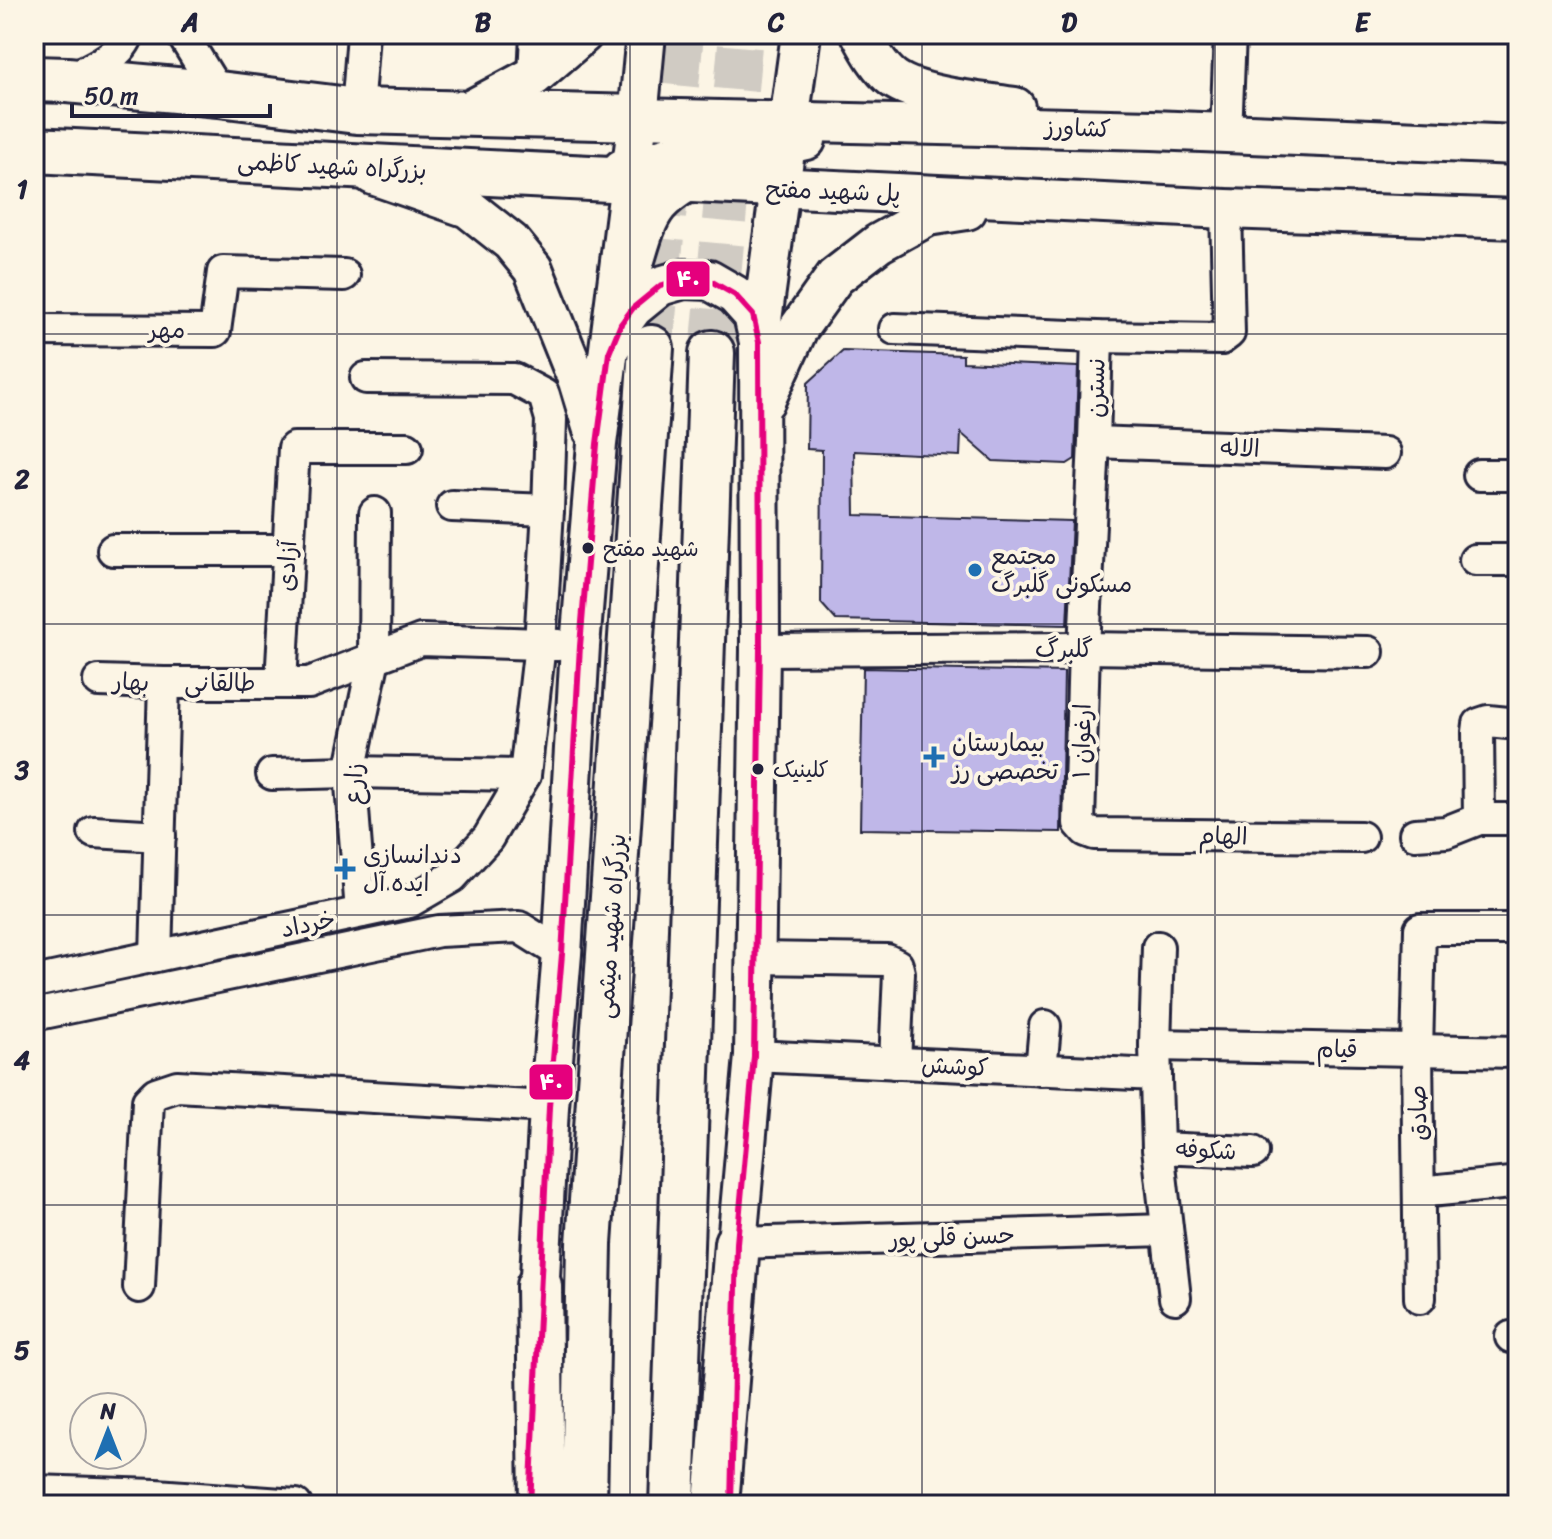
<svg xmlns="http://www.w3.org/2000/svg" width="1552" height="1539" font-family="Sriracha,'Playpen Sans Arabic',sans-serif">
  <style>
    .building { fill: #bfb7e8; stroke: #22223b; stroke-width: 2 }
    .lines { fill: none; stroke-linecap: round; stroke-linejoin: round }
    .highway-tunnel { stroke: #d0cbc3; stroke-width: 44; stroke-dasharray: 44 22; stroke-linecap: butt }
    .minor-casing { stroke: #22223b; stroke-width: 36 }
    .major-casing { stroke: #22223b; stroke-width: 44 }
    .highway-casing { stroke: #22223b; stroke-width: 50 }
    .minor { stroke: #fcf5e5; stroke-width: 30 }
    .major { stroke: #fcf5e5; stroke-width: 38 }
    .highway { stroke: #fcf5e5; stroke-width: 44 }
    .bus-1-casing { stroke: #fcf5e5; stroke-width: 12 }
    .bus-1 { stroke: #e5007d; stroke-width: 6 }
    .grid { fill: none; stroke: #22223b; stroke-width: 2; stroke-opacity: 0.55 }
    .bus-dot { fill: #22223b; stroke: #fcf5e5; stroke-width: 3 }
    .poi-dot { fill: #1f6fb2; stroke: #fcf5e5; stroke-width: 3 }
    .labels { text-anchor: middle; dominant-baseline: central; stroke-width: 8; stroke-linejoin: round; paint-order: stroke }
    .bus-label { font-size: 22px; fill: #22223b; stroke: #fcf5e5; text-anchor: start }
    .street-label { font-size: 24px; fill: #22223b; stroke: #fcf5e5 }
    .poi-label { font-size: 24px; fill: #22223b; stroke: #fcf5e5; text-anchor: start }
    .line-badge { stroke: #fcf5e5; stroke-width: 3 }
    .badge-label { font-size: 22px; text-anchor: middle; font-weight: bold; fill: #fff }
    .neatline { fill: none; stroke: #22223b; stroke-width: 3 }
    .grid-label { font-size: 26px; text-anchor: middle; font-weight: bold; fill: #22223b }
  </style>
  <rect width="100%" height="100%" fill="#fcf5e5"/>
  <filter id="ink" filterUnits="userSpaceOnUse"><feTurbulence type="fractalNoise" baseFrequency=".0125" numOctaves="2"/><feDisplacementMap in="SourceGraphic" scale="16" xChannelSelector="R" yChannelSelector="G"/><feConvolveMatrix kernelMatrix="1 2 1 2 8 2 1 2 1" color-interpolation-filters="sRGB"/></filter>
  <g filter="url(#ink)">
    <g class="building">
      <path d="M843,351L963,355V362L1078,367L1075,459L1067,464L993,461L961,433L960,456L854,451L855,515L1072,521L1067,625L836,620L821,603L822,450L807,449L808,383Z"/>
      <path d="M863,668L1064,672L1061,832L860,829Z"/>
    </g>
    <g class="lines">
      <g class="highway-tunnel">
        <path d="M651,348L682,34"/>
        <path d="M712,353L741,34"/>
      </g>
      <defs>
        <g id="minor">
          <path d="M182,34L219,94"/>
          <path d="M534,76L536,34"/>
          <path d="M68,80C87,70 122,57 128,34"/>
          <path d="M357,111L363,34"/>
          <path d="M1226,134L1230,34"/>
          <path d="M895,329L1097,337L1221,339L1229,333L1226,209"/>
          <path d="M34,330L215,331L223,272L344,275"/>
          <path d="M1097,337L1094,442L1084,648L1079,823L1086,831L1094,834L1361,837"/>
          <path d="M1094,442L1385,453"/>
          <path d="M1479,475H1518"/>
          <path d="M452,506L548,510"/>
          <path d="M113,550H288"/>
          <path d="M1475,560H1518"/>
          <path d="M760,650L1084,648L1368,652"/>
          <path d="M99,681L164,683"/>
          <path d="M281,683L294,448H407"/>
          <path d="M272,774L350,772L525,775"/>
          <path d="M1479,819L1478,732L1479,724L1488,721L1518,724"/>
          <path d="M94,832L160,836"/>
          <path d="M1415,834L1446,832L1479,819H1518"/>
          <path d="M361,912L350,772L374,658L375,513"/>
          <path d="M1158,947L1155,1045L1158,1148L1175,1298"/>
          <path d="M156,956L164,683H309L421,640L540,644L548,510L551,419L544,395L514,379L366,378"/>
          <path d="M755,958L887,960L897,965L899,973L895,1063"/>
          <path d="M34,982L409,902L452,877L488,838L525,775L540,644L558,645"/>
          <path d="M34,1015L439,931L519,927L562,954"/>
          <path d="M1155,1045L1518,1052"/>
          <path d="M754,1056L1156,1075"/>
          <path d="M1041,1070L1045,1026"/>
          <path d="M1158,1148L1253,1152"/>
          <path d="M1419,1192L1511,1183"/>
          <path d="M737,1243L1167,1230"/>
          <path d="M139,1287L148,1101L156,1093L177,1086L549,1107"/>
          <path d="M1420,1298L1417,1051L1420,929H1518"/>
          <path d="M1511,1337H1518"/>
          <path d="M34,1491L156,1495L296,1505"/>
        </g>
        <g id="major">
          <path d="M861,34C869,49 880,69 894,79C920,97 982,102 1015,107"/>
          <path d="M465,113L534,76L583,34"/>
          <path d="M638,118L1152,130L1518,145"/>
          <path d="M622,169L705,146L735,127"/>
          <path d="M373,175L468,208L511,242L533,269L578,381L593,430"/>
          <path d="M630,180L1226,209L1518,219"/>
          <path d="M634,263C640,244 645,221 658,205C687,172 764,149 806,140"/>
          <path d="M613,343L621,324L633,308L660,286L684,279L709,280L735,295L753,315L759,342"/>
          <path d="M765,401L798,329L835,277L879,243L928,216L967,210"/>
          <path d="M736,1274L737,1243L754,1056L760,650L759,342L801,34"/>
          <path d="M538,1314L549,1107L562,954L580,646L597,444L638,118L646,34"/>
        </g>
        <g id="highway">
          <path d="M34,79L67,80L219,94L357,111L638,118"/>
          <path d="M34,150L630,180"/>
          <path d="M539,1286L542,1505"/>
          <path d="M584,1505L589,1244L651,348"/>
          <path d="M672,1505L712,353"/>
          <path d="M716,1505L737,1243"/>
        </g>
      </defs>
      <use href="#minor" class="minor-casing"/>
      <use href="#major" class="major-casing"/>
      <use href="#highway" class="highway-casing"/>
      <use href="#minor" class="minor"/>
      <use href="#major" class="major"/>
      <use href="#highway" class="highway"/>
      <defs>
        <path id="bus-1" d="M530,1505L549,1107L562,954L580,646L597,444L609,353L621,324L633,308L660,286L684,279L709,280L735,295L753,315L759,342L760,650L754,1056L737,1243L731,1505"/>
      </defs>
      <use href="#bus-1" class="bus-1-casing"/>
      <use href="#bus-1" class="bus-1"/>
    </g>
  </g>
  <path class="grid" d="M337,34V1505M630,34V1505M922,34V1505M1215,34V1505M34,334H1518M34,624H1518M34,915H1518M34,1205H1518"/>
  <g class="bus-dot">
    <circle cx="588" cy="548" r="7"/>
    <circle cx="758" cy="769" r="7"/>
  </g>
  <g class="poi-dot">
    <circle cx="975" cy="570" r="8"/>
    <path d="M930 745h8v8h8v8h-8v8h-8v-8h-8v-8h8z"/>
    <path d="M341 857h8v8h8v8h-8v8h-8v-8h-8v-8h8z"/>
  </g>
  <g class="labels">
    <g class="bus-label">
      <text x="603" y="548">شهید مفتح</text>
      <text x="773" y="769">کلینیک</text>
    </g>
    <g class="street-label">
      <text transform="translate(1078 128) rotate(2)">کشاورز</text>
      <text transform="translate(332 166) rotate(3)">بزرگراه شهید کاظمی</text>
      <text transform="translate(833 191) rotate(2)">پل شهید مفتح</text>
      <text x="167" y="330">مهر</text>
      <text transform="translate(1096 388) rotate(-89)">نسترن</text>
      <text transform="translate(1240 448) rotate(2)">الاله</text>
      <text transform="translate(287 566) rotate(-87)">آزادی</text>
      <text x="1064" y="649">گلبرگ</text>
      <text transform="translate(131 682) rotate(2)">بهار</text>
      <text x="220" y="683">طالقانی</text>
      <text transform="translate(1082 741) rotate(-89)">ارغوان ۱</text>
      <text transform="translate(354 784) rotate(-89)">زارع</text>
      <text transform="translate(1223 836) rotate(1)">الهام</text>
      <text transform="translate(308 924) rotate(-12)">خرداد</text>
      <text transform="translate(611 926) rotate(-86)">بزرگراه شهید میثمی</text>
      <text transform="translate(1337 1049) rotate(1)">قیام</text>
      <text transform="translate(955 1066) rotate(3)">کوشش</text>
      <text transform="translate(1418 1113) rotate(-91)">صادق</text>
      <text transform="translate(1206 1150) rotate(3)">شکوفه</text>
      <text transform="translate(952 1237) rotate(-2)">حسن قلی پور</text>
    </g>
    <g class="poi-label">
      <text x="991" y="556">مجتمع<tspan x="991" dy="28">مسکونی گلبرگ</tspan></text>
      <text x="952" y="743">بیمارستان<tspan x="952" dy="28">تخصصی رز</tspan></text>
      <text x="363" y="855">دندانسازی<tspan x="363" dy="28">ایده آل</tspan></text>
    </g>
  </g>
  <g class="line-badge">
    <rect x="665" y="260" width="46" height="38" rx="8" fill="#e5007d"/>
    <rect x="528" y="1063" width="46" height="38" rx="8" fill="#e5007d"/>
  </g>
  <g class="badge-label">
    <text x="688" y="287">۴۰</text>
    <text x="551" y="1090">۴۰</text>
  </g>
  <rect width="1552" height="1539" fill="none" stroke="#fcf5e5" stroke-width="88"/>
  <g transform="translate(108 1431)"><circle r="38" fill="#fcf5e5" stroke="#a5a1a1" stroke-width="2"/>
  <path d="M0-6L14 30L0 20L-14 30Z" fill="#1f6fb2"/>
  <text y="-12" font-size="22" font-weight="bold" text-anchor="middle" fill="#22223b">N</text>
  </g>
  <path d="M72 104v12h198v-12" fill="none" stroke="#22223b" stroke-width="4"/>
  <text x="84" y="104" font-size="24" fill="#22223b" stroke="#fcf5e5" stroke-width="6" paint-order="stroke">50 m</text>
  <rect x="44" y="44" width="1464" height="1451" class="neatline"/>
  <g class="grid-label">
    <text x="190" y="31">A</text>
    <text x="483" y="31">B</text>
    <text x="776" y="31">C</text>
    <text x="1069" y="31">D</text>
    <text x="1362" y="31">E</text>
    <text x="22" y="198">1</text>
    <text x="22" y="488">2</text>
    <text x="22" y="779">3</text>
    <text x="22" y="1069">4</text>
    <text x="22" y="1359">5</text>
  </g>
</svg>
